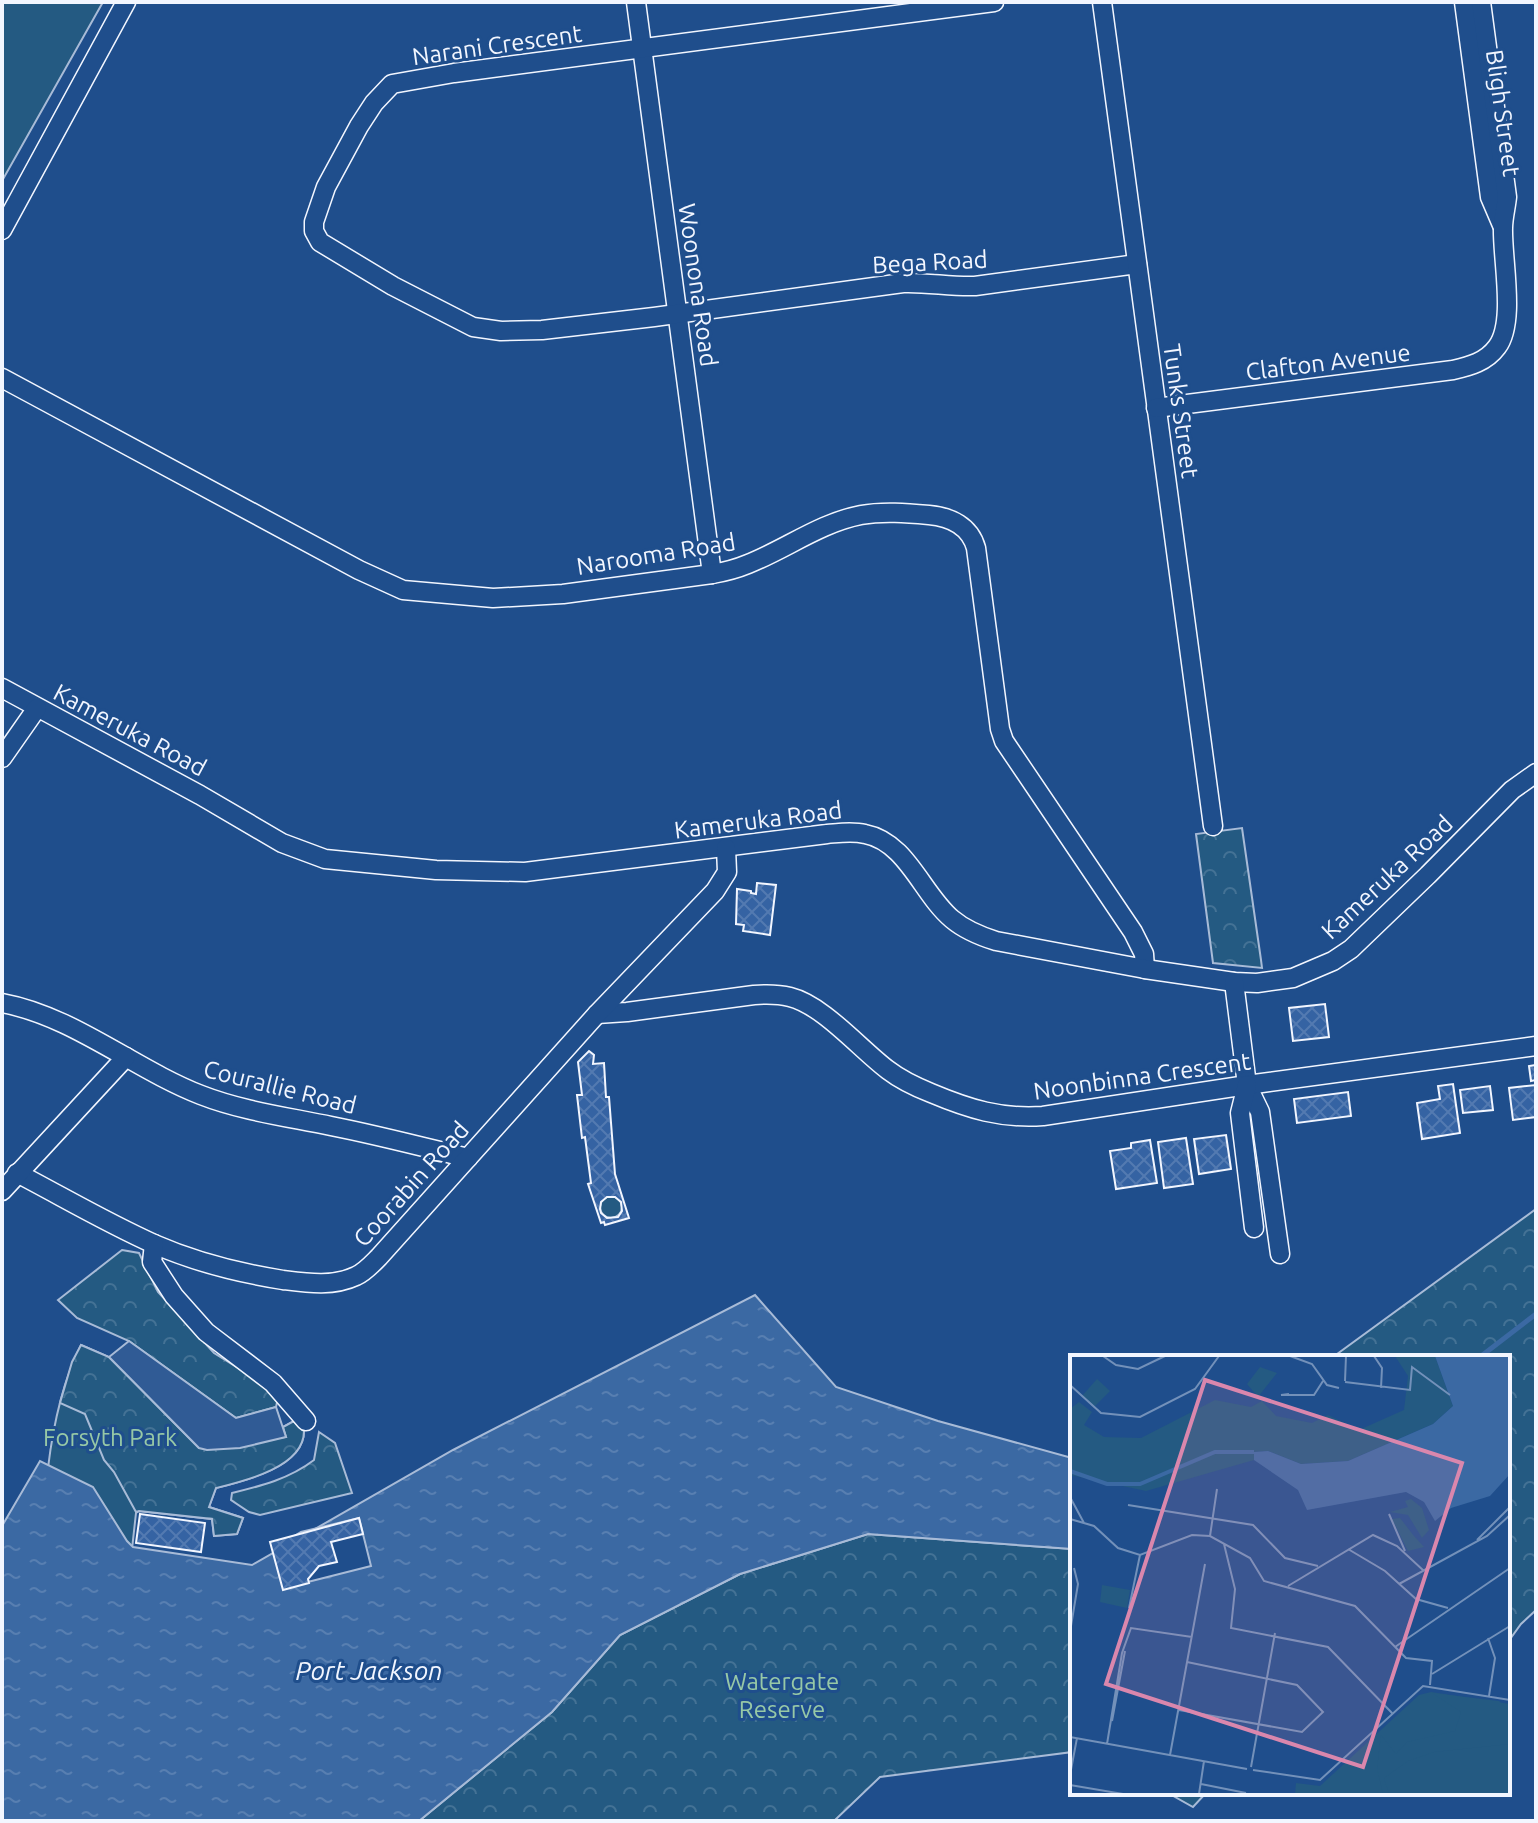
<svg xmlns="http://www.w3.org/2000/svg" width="1538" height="1823" font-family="Ubuntu,sans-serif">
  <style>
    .green { fill: #245a82; stroke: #a8bbd7; stroke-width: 2 }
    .forest { fill: url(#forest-crowns); stroke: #a8bbd7; stroke-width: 2 }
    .parking { fill: #305b95; stroke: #a8bbd7; stroke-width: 2 }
    .water { fill: url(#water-ripples); stroke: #a8bbd7; stroke-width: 2 }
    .pier { fill: #1f4e8c; stroke: #a8bbd7; stroke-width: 2 }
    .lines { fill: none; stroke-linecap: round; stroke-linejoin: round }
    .stream { stroke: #3b69a3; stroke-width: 5 }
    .building { fill: url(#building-cross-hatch); stroke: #f2f6ff; stroke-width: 2; fill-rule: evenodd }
    .minor-casing { stroke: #f2f6ff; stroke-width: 21 }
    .minor { stroke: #1f4e8c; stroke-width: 18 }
    .labels { text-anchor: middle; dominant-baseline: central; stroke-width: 6; stroke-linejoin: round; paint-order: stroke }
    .street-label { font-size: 24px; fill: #f2f6ff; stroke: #1f4e8c }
    .park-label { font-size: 24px; fill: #97c8a6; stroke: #1f4e8c }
    .water-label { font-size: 26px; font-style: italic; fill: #f2f6ff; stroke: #1f4e8c }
    .inset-river { fill: none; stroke: #3b69a3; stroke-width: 4 }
    .inset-road { fill: none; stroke: #7391ba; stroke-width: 2 }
    .view { fill: #da87ad; fill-opacity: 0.15; stroke: #da87ad; stroke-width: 4 }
    .inset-edge { fill: none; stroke: #f2f6ff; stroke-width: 4 }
  </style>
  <defs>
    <pattern id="forest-crowns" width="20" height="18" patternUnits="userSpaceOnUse" patternTransform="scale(2)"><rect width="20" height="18" fill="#245a82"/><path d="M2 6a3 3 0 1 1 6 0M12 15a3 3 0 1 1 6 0" fill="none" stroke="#447295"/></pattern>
    <pattern id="water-ripples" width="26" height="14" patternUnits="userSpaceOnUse" patternTransform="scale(2)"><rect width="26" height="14" fill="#3b69a3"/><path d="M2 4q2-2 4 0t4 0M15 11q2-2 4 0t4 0" fill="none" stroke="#587fb1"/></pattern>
    <pattern id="building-cross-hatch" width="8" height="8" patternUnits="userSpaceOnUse" patternTransform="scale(2)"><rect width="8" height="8" fill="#3563a3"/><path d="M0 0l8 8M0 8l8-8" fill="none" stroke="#537ab1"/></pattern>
  </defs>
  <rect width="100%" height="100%" fill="#1f4e8c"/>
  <g class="green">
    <path d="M2,2H103L2,181Z"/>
    <circle cx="611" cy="1207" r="11"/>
    <path d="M81,1345L109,1357L199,1448L286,1437L283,1427L294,1421L304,1431C304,1467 244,1481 216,1488L209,1507L243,1518L237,1534L214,1536L212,1519L139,1511L136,1513L132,1549L48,1468C53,1426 62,1383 81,1345Z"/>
  </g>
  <g class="forest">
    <path d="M1242,828L1261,960L1262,968L1213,963L1196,834Z"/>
    <path d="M1536,1209V1610L1521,1624L1508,1642V1357H1333Z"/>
    <path d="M122,1250L139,1253L158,1292L214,1353L264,1384L278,1398L276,1407L236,1418L129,1341L77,1318L58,1300Z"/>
    <path d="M81,1345L109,1357L199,1448L286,1437L283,1427L294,1421L304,1431C304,1467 245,1481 216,1488L209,1507L243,1518L237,1534L214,1536L212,1519L139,1511L136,1512L114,1472L104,1460L85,1414L60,1403L72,1362Z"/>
    <path d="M319,1432L335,1443L352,1493L260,1515L249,1512L231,1500L232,1493C261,1486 289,1479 314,1460Z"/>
    <path d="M868,1534L1072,1549V1752L880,1777L834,1821H419L552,1712L620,1635L740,1574Z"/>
    <path d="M1168,1793H1206L1193,1807Z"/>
  </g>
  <path class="parking" d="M129,1341L236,1418L276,1407L286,1437L240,1448L207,1450L199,1448L109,1357Z"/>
  <path class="water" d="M755,1295L836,1387L938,1421L1072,1458V1549L868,1534L740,1574L620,1635L552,1712L419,1821H2V1526L40,1461L93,1487L127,1541L133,1547L252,1565L453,1450Z"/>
  <path class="pier" d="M359,1518L371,1566L284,1588L275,1548L301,1532Z"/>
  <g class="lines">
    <path class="stream" d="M1480,1357L1536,1314"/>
  </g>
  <g class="building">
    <path d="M757,883L776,885L770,935L743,931L744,925L736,924L737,889L751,891V893L756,894Z"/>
    <path d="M1325,1004L1329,1037L1293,1041L1289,1008Z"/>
    <path d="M589,1051L594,1055L593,1064L604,1063L606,1097H609L615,1174L629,1218L605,1225L604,1222L601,1223L588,1184L591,1183L585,1137L582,1138L577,1095H582L578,1062ZM607,1197H615L621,1202L622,1211L618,1217L607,1218L601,1213L600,1209L601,1202Z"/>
    <path d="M1536,1065V1080L1531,1081L1529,1066Z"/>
    <path d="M1453,1084L1460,1133L1422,1139L1417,1103L1440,1099L1438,1086Z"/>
    <path d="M1536,1085V1117L1513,1120L1509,1088Z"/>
    <path d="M1490,1086L1493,1110L1463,1113L1460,1090Z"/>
    <path d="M1348,1092L1351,1116L1297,1123L1294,1099Z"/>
    <path d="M1226,1135L1231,1169L1199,1174L1194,1139Z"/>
    <path d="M1186,1138L1193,1184L1164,1188L1158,1142Z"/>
    <path d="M1150,1140L1157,1183L1116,1189L1110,1151L1131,1148V1143Z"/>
    <path d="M140,1514L205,1523L201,1552L136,1543Z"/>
    <path d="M359,1518L363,1534L331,1542L337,1562L319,1566L308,1579L309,1583L283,1590L270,1542Z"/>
  </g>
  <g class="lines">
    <defs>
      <g id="minor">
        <path d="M636,2L712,574"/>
        <path d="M994,2L454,73L392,84L374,103L359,126L326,187L314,222V231L320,242L393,286L473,327L501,331L542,330L654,317L903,283C927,282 951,287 975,286L1137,264"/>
        <path d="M1102,2L1213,826"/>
        <path d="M1464,2L1490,197L1502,225"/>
        <path d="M2,230L126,2"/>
        <path d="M2,378L359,570L403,590L493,598L563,594L712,574C724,572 736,569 748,564C786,549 820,523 861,515C883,511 907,513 929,515C951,517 970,526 976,548L1000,729L1004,741L1133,932L1144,954L1145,969"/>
        <path d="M1156,408L1453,370C1470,366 1486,362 1497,347C1516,322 1502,259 1503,228C1503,218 1506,207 1507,197L1481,2"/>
        <path d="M2,688L200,795L282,843L325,859L436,870L525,872L827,834C840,833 852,831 865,834C907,842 922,894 952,919C965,930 980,936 996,941L1145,969L1234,982L1257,983L1293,978L1333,961L1351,949L1428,875L1512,790L1536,773"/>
        <path d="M2,758L37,708"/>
        <path d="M1234,982L1247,1085L1260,1112L1280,1254"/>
        <path d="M2,1003C73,1016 134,1069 201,1095C242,1111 288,1117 331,1126C377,1135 423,1147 468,1158"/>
        <path d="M597,1014L627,1012L754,995C766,994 778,994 790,997C823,1005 860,1049 888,1070C901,1080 916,1087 931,1093C969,1109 1001,1119 1043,1116L1247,1085L1536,1046"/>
        <path d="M1247,1085L1240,1113L1254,1228"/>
        <path d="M17,1173C63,1197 107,1223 154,1244C195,1262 239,1273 283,1280C307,1283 333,1287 356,1276C365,1272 372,1264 379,1257L597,1014L715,891L727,872L726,848"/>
        <path d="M2,1191L126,1057"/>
        <path d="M154,1244L152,1262L174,1296L206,1332L273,1383L306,1421"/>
      </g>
    </defs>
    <use href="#minor" class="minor-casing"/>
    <use href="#minor" class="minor"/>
  </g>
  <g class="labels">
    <g class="street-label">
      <text transform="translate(497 45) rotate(-8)">Narani Crescent</text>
      <text transform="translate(1503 113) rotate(82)">Bligh Street</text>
      <text transform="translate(930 262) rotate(-3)">Bega Road</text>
      <text transform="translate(698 285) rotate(82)">Woonona Road</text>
      <text transform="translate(1328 362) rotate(-7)">Clafton Avenue</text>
      <text transform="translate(1181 411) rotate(82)">Tunks Street</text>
      <text transform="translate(656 554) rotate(-9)">Narooma Road</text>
      <text transform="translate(130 730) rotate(28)">Kameruka Road</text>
      <text transform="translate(758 820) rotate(-7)">Kameruka Road</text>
      <text transform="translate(1387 877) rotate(-43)">Kameruka Road</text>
      <text transform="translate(1142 1076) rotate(-8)">Noonbinna Crescent</text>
      <text transform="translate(280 1087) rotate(14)">Courallie Road</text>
      <text transform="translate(411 1184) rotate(-48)">Coorabin Road</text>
    </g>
    <g class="park-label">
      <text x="110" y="1437">Forsyth Park</text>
      <text x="782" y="1681">Watergate<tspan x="782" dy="28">Reserve</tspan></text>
    </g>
    <g class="water-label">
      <text x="369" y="1670">Port Jackson</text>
    </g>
  </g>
  <g transform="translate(1070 1355)">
    <rect width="440" height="440" fill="#1f4e8c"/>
    <path d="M27,24L40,36L25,51L12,41ZM32,230L60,235L57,253L30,247ZM361,337L440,349V439H225L226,428L250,431L349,340Z" fill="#245a82"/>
    <path d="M325,1H365L383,51L363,69L278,106L231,109L198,96L184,97V105L76,136L0,120V54L9,47L22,57L14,70L34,82L71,83L145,45L181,52L192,46L206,61L242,68L258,60L289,75L334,55L338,21ZM190,12L207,18L188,42L177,29ZM341,144L352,153L359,175L352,183L338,160L320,157L338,152L335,146ZM330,163L344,181L354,192L338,196L322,164ZM362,338L429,346L440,357V389L364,397L338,406L314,423L319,439H313L307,413L311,380L326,399L337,387L385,376L391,357Z" fill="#245a82"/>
    <path d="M365,1H440V119L420,141L381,153L365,166L354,147L336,137L237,155L228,135L184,105V97L198,96L231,109L278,106L363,69L383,51Z" fill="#3b69a3"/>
    <path class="inset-river" d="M0,116L37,129H70L145,97H184"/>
    <path class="inset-road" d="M33,1L46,10L68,14L95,1M220,1L242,9L257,30L269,33M304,1L312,13L311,33M275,26L276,1M275,27L340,35L342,12L380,40M0,30L31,58L70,62L125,34L149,1M219,39L211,40H244L253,26M0,142L14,168M58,150L183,170L215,203L248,211M319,159L335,196M0,164L24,171L48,193L70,200L122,180L140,181L180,203L194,226L285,251L336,303L362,306L360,330M140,181L147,134M407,185L440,152M154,189L165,234L161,273L258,292L322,358M278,194L315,216L346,244L378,253M329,229L417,181L440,160M218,231L303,180L327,191L354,216M59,253L70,200M0,277L8,229L4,213M418,283L425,303L419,341M325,292L440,213M362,319L440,271M109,355L232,377L253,357L227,330L117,307M42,366L55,296M0,382L177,414M37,389L52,298L61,273L122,282M100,400L135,209M181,412L205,278M183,415L250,425L353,331L440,345M0,420L7,383M131,429L176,438M0,430L53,439M129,439L134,406"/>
    <path class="view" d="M135,25L392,108L293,412L36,329Z"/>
    <rect width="440" height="440" class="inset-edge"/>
  </g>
  <rect width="1538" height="1823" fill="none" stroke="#f2f6ff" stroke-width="8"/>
</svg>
